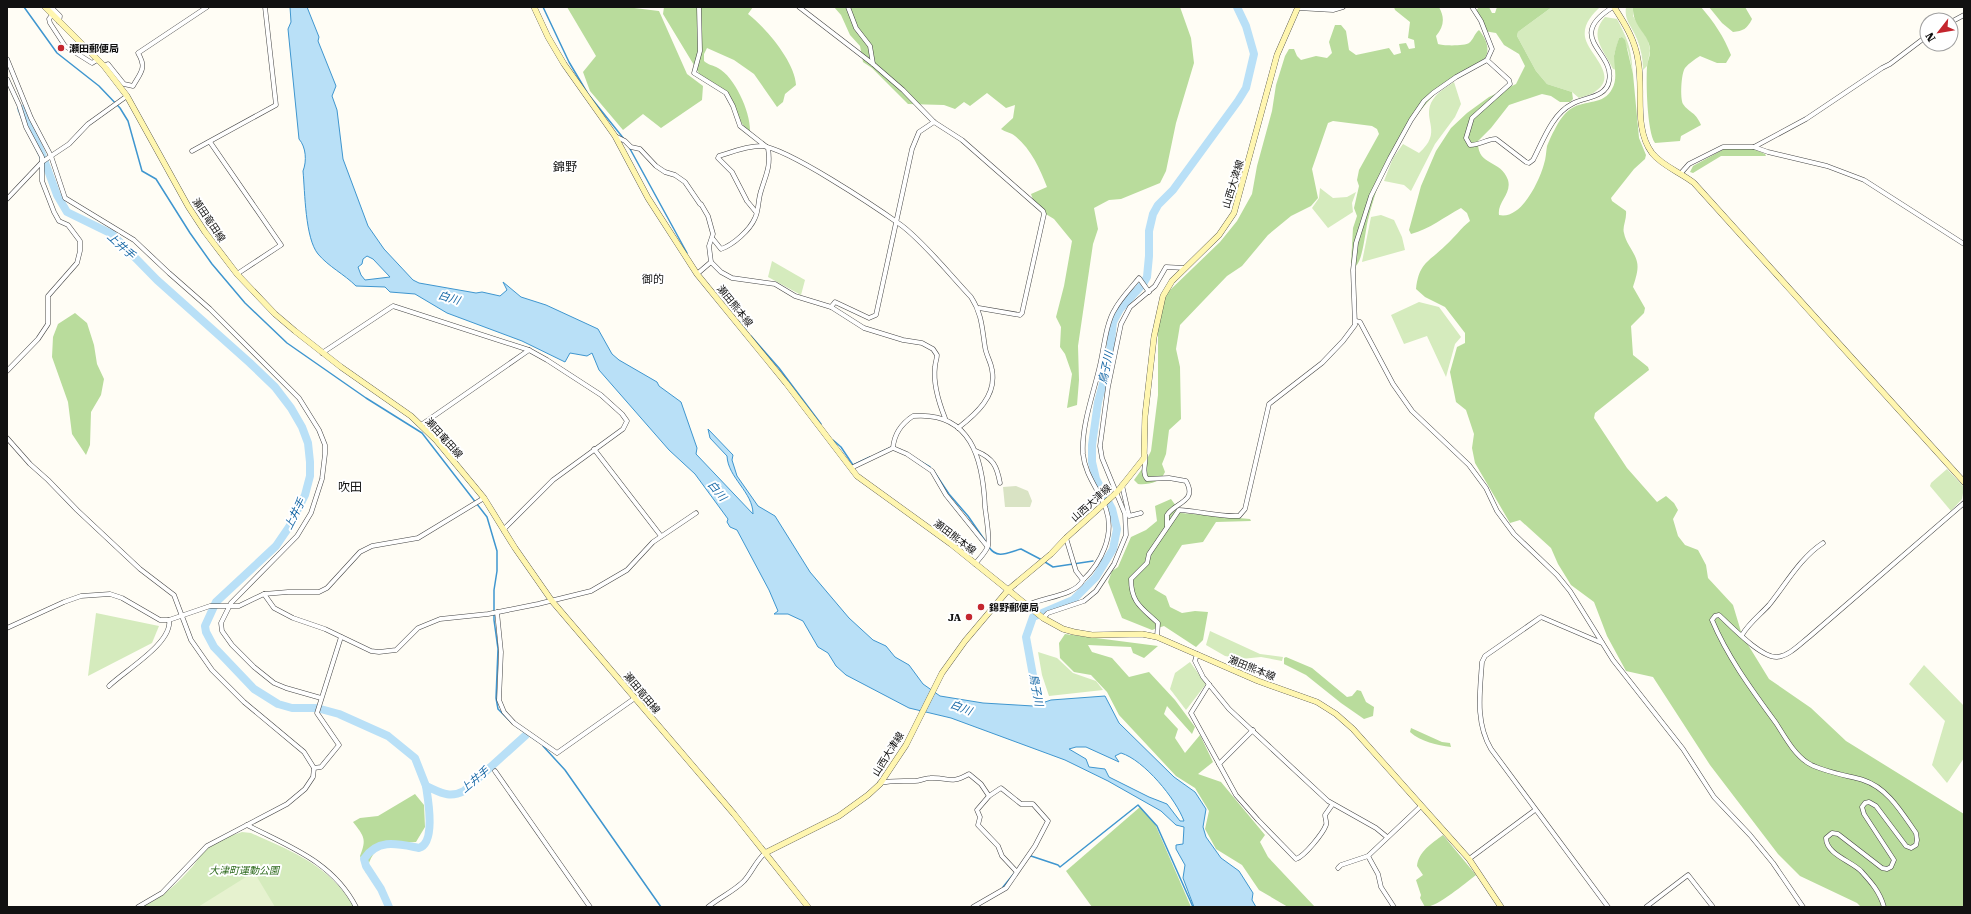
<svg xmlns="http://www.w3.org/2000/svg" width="1971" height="914" font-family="'Roboto Serif','Noto Sans JP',serif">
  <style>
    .green { fill: #d5ebbd }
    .forest { fill: #b9dc9c }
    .cemetery { fill: #d9e3c4 }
    .pitch { fill: #e6f2cf }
    .water { fill: #b9e0f7; stroke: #3f96cf; fill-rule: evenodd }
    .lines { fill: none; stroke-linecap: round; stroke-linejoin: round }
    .stream { stroke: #3f96cf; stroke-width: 1.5 }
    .river { stroke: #b9e0f7; stroke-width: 8 }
    .street-casing { stroke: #444; stroke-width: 5 }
    .secondary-casing { stroke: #333; stroke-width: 6 }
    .street { stroke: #fff; stroke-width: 4 }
    .secondary { stroke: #fff6b0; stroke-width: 5.5 }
    .poi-dot { fill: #c4262e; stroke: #fff; stroke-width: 1.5 }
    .labels { text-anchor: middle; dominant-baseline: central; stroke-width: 4; stroke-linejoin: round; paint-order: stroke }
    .poi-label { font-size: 10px; font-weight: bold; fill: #111; stroke: #fff; text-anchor: start }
    .street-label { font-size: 10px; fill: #111; stroke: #fff }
    .park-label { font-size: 10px; font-style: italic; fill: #2f6b1f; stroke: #fff }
    .water-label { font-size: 11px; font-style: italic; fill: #1768a6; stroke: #fff }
    .neighbourhood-label { font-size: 11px; fill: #111; stroke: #fff }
    .quarter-label { font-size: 12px; fill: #111; stroke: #fff }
  </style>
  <rect width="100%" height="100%" fill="#fffdf5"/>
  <g class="green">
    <path d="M1552,7H1600C1592,15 1583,24 1585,37C1588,54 1619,75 1596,91C1592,95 1584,96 1579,98L1572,92L1547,84L1536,71L1517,36L1518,32Z"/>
    <path d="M1626,7H1633V16L1648,40L1650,51L1647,66L1643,70C1643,59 1641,49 1637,39C1632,26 1624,21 1626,7Z"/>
    <path d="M1605,17L1617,19C1629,42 1631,48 1633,74L1628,50L1622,37L1619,38L1614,55L1616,70L1613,69C1604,50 1588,36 1605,17Z"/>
    <path d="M1454,82L1461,104L1455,117L1435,144L1411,191L1404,185L1384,181L1393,158L1403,144L1419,153C1443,132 1423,121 1431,103C1436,93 1445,88 1454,82Z"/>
    <path d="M1320,188L1333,198L1347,197L1356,192L1352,203L1353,212L1328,228L1312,208L1319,198Z"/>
    <path d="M1381,215L1394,220L1402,237L1405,250L1362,262L1371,217Z"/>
    <path d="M772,261L805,280L801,295L768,277Z"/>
    <path d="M1419,302L1439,307L1461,337L1455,344L1446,377L1427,336L1404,344L1391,315Z"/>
    <path d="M1947,469L1964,487L1962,499L1951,511L1930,486L1931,483Z"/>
    <path d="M96,613L159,626L152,643L88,676Z"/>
    <path d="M1210,631L1260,654L1283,657L1282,661L1261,657L1241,659L1225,656L1206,645Z"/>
    <path d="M1038,652L1057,658L1073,673L1096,681L1103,690L1049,696L1042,675Z"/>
    <path d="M1190,662L1206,684L1186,710L1170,689L1175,673Z"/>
    <path d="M1924,665L1964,706V758L1947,783L1932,765L1945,721L1909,684Z"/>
    <path d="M242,832L251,833C293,852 329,865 354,907H142C162,898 179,882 193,866C198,860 201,852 208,847C219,839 230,836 242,832Z"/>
  </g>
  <g class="forest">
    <path d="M567,7H626L659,11L687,74L703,86L702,100L661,128L643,114L623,130L590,91L583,72L596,56Z"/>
    <path d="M664,7H753L748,14C766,28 795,62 796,85L785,94L783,102L777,107L754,74L734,60L707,48L704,54V61C708,65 713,65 718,68C735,77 751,113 750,132C735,120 732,98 720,87C715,83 709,82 703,80L663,14Z"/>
    <path d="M834,7H1180L1191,38L1194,63L1176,123L1166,171L1160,183L1121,199L1109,200L1094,208L1098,229L1093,244L1078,346L1079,380L1077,405L1067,408L1072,374L1065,354L1060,347L1061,327L1056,317L1064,286L1072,241L1054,219L1036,208L1031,194L1047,187C1040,169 1031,149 1015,136C1012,133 1005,132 1001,129L1013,118L1015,105L1006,108L987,93L970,106L964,102L955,109L944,105L908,104L872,68L863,62L860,46L850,35L841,15Z"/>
    <path d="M1394,7H1439C1445,18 1444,26 1436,36L1438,44C1442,46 1466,46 1469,43C1474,39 1474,34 1479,30C1485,37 1491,49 1485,58C1478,67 1462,69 1454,76C1436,90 1423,108 1408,125C1391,146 1376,189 1369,216C1365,229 1364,257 1356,266L1351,263L1353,228L1357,216L1354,208L1359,186L1357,180L1359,170L1379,134L1377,129L1372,126L1333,121L1328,123L1312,169L1318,198L1311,206L1291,216L1268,235L1242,266L1227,276L1180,325L1176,349L1180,367L1181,419L1169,430L1166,454L1162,464L1165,472C1161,482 1149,485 1138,484L1134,480L1142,469L1151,451L1158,395V327L1162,306L1167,293L1220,242L1237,221L1252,194L1257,166L1272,111L1276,85L1285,56L1289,49H1294L1297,56L1301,60L1316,56L1327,58L1332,53L1329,42L1335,25H1341L1346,31L1349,50L1356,55L1389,48L1394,55L1401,53L1399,44L1406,43L1409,49L1415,48L1414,40L1408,38L1410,22L1395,10Z"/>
    <path d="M1479,7H1489L1492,13H1495L1497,7H1552L1518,32L1517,36L1536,71L1547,84L1572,92L1573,99L1570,102H1560L1551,96L1542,94L1509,105L1491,128L1478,141C1477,167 1501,159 1508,180C1512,194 1497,202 1499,215C1521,220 1539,182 1544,164C1546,158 1546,152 1547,146C1549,141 1552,134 1555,129C1559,121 1564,113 1572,108C1585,100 1604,105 1612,89C1618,79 1614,67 1614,56C1615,50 1617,44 1619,38L1622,37L1625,40L1633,74L1639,138L1646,155L1645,159L1634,169L1611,198L1612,201L1626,211C1627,219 1622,227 1624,233C1626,244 1635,252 1637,262C1639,270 1635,280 1633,287L1645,308L1644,313L1631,326L1633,355L1648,367L1649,370L1595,413L1594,418L1627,468L1657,502L1666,496L1674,503L1678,510L1673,519L1678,536L1685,545L1698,550L1706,565L1708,578L1733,605L1742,635L1769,679L1811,708L1846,741L1964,814V907H1861L1857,903L1800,876L1778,854L1710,765L1653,677L1626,671L1607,636L1594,602L1571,585L1558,564L1551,548L1520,520L1510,523L1475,463L1472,448L1474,434L1466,410L1456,402L1450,372L1457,347L1465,343V333L1445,307L1425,297L1416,289C1419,262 1429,262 1446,245C1455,237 1461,228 1470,221L1467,213L1461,208C1444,217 1430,229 1411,234L1409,230L1421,186L1436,151L1451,128L1467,113L1489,97L1516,84L1525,66L1519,54L1504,45L1496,33L1484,31L1475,12Z"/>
    <path d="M1633,7H1701C1714,22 1724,37 1731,55L1726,63H1717L1700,56C1694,60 1689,63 1685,68C1681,74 1680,98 1683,104C1689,113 1695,111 1701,125L1681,136L1680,141L1655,143C1647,132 1646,82 1647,67C1647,62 1650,57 1650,52C1651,34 1632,28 1633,7Z"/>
    <path d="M1709,7H1745L1752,19C1747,29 1743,31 1733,32L1722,23Z"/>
    <path d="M1724,149H1754L1765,154L1766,156H1721L1693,173L1690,172L1693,166Z"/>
    <path d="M75,313L87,323L94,345L97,364L104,379L101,395L91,412L90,445L86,455L72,434L68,402L52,357L53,337L58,324Z"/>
    <path d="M1171,499L1181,513L1250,519L1251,521L1216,522L1203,542L1182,545L1154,589L1166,596L1170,607L1182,613L1195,611L1208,612L1203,640L1196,647L1164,626L1152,630L1122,618L1108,582L1112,571L1118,567L1131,537L1146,530L1157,521L1155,506Z"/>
    <path d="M1065,634L1158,646L1144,658L1133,653L1131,647L1088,645L1092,652L1112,658L1129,677L1149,672L1175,700L1195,727L1192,734L1167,706L1164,714L1178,729L1175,738L1185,753L1200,735L1213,762L1198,774L1221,782L1265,835L1260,842L1268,857L1315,907H1288L1259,890L1242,865L1216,849L1205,829L1209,811L1195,788L1176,776L1119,715L1107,692L1091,675L1074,672L1060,658L1059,643Z"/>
    <path d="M1286,657L1312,668L1347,697L1352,696L1357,690L1361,691L1366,702L1374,707L1373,716L1364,719L1341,703L1306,675L1284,664V658Z"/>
    <path d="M1411,728L1442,742L1450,743L1451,747C1437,745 1421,742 1410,732Z"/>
    <path d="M415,794L424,805L425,827L416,842C387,843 374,841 366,873L360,856C367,839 364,836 353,822L360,818L378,816Z"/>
    <path d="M1140,807L1155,824L1191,907H1092L1066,871Z"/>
    <path d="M1443,835L1476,875C1465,883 1438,907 1425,907L1420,898L1421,895L1416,880L1423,875L1417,866C1418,852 1432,843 1443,835Z"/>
  </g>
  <path class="cemetery" d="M1016,486L1028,491L1032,501L1030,507H1005L1003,487Z"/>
  <path class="pitch" d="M254,872L275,907H198Z"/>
  <path class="water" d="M290,7H307L319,37L318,41L336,86L332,96L337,110L343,159L368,226L384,249L413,280L419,283L476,293L482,292L500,296L507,290L503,282L521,297L546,305L598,329L612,354L619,360L657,382L659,386L681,402L697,448L696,454L753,514C753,492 728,478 727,456L710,438L708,429L733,455L732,460L737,476L758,506L775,516L810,572L849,618L873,640L886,646L895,657L909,665L923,684L940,696L983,703L1033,706L1051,700L1105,696L1119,723L1174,777L1195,792L1206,809L1203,827L1206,837L1221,858L1239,871L1253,893L1252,900L1256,907H1194L1183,878L1185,865L1176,849V845L1183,844L1184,827L1176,825L1161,811L1108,781L1065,760L951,718L909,708L846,675L836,666L828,653L818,647L803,621L788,614H774L778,611L769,590L737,530L730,527L727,522L728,519L695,474L669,450L599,370L592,353L587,356L570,353L565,362L522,341L447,313L415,294L390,292L385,287L356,286C344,274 329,267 318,254C305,238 305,192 303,171C307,161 306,147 299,139L288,29L291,22ZM367,256L373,259L390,277L365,280L361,275L358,267L362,264L363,259ZM1076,747H1086L1119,762L1115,756L1121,753C1144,760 1176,799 1184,821H1180L1167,804L1149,797L1109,777L1105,769L1089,767L1086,759L1069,749Z"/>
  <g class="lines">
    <g class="stream">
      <path d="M24,7L57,53L99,86L120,108L128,121L142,171L156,179L190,233L212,264L245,303L287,343L366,398L422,433L487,517L497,551V571L494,590V620L498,649L496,698L498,709L511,722"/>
      <path d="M543,7L569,62L588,94L624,139"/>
      <path d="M629,147L687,253"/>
      <path d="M740,322L746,330"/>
      <path d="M751,336L779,368L821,424"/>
      <path d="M833,440L841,447L853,465L870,457"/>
      <path d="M899,449L930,467"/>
      <path d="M879,453L892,447"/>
      <path d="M933,470L949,494L968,516L986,542"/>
      <path d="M989,547C997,560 1009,552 1021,549L1042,560"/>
      <path d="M1102,561H1106"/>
      <path d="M1045,562L1053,567L1093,561"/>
      <path d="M517,727L537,741"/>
      <path d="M543,746L565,770L661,907"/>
      <path d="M1029,857L1031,856L1058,865L1060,867L1138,805L1157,826L1193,907"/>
      <path d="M1003,887L1016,871"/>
    </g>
    <g class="river">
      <path d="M21,109L42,154L57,195L67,212L112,234L157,280L250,363L275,387L291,408L302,427L308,443L310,462V476L305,495L289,527L276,546L216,602L205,626L206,632L214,647L254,689L278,704L292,708H317L339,714L388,736L415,758L426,786C440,792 449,799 464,791L526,735"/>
      <path d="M1040,714L1026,637L1033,617L1073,600L1096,577L1113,549L1117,529L1112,509L1096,479L1092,462V445L1098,402L1109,361L1113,322L1120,309L1143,284L1147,277L1149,256V231L1153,214L1158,205L1173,190L1238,101L1246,88L1254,54L1246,26L1237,7"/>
      <path d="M389,907L381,889L366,866L364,859C378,838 398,844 419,848C436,843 428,799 426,786"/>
    </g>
    <defs>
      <g id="street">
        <path d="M51,7L60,16L59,22"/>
        <path d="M699,7L700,51L694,73L726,93L733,106L740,126L768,148C771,167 766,174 761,191C758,199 759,210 755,218C750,230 733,245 721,249L713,239"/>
        <path d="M799,7L873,64L903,90L934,122L962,140L1043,211L1044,214L1022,313L1020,315L979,308"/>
        <path d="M848,7L856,28L870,46L873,64"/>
        <path d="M1298,8L1333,10L1343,7"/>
        <path d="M52,15L49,19L50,23L65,46L92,63L97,60"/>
        <path d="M1951,22L1964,15"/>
        <path d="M7,59L31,118L51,156L65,198L134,240L169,273L210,309L299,398L319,430L325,445V454L322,479L311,513L297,536L231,603L221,623L222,631L232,645L254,667L274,683L286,688L321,698"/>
        <path d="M1487,60L1509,80L1510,84L1472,118L1466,138L1470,145C1481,145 1489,138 1496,139L1526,162L1529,163L1533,160C1543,141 1552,114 1572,104C1584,97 1606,98 1609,81C1616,52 1563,38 1613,7"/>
        <path d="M104,66L108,64L124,84L133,86C141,72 147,68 138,53L207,7"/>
        <path d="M7,79L19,105L26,127L42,157V181L54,212L59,221L68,225L80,241V251L77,263L48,296V324L38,339L7,371"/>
        <path d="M615,136L625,141L631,147L640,149L656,166L665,172L675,175L685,182L700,204H701L708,216L713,234L709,246L711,262L697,274"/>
        <path d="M210,142L281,245L237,274"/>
        <path d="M1754,147L1806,119L1882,68L1890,64L1927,36"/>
        <path d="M192,151L276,105L265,7"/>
        <path d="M1681,173L1689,164L1723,147H1754L1768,152L1827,166L1864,180L1964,244"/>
        <path d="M7,199L42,162L69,144L88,124L127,96"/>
        <path d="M756,212L747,201L732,172L718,158L719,156C732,152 746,146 761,146C786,147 877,208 901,225C924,242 951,276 971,297C982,314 982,328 985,347C986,355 991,362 992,370C997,396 976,414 958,428"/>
        <path d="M711,262L721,272L732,278L775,284L795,296L831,307L835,302L869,318L876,315L912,149L919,132L934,122"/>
        <path d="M831,307L864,328L903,340L922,343L933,349L937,355C937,359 935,363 935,367C933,383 939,403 945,418"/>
        <path d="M1356,321L1360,322L1393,384L1412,411L1469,465L1486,488L1497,511L1514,534L1557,575L1570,591L1613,660L1683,749L1714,797L1750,835L1773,863L1803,907"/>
        <path d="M322,353L393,306L529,350L547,360L601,395L622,414L627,421L623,429L553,480L505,528L504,531"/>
        <path d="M421,425L529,350"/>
        <path d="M7,438L30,464L48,480L77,510L140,569L174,595L191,640L212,670L244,702L304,752L314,768L313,777L305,789L287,804L207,846L162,893L138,907"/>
        <path d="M893,448L907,454L932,471L946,495L987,546"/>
        <path d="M594,449L661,536"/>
        <path d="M976,451C993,458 997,466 1000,483"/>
        <path d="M1145,455C1147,463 1141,472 1147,479L1169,478L1186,481C1198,502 1175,502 1167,515V526"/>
        <path d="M851,468L893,448C894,434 901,424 913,416C971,411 983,459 985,507C986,516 990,538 988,546C986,552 979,559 975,564"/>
        <path d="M1122,485L1129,516L1141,513"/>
        <path d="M1083,580C1101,563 1115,535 1106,509C1099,490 1085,475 1083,454C1081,426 1094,392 1100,365C1104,348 1106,323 1115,309C1121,298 1131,288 1139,278L1149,292"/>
        <path d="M264,594L274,608L293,618L325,629L371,651L379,652L396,650L418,628L440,619L488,614L538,604L591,591L627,570L653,542L696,513"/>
        <path d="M1028,605C1043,597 1075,596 1083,580L1076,571L1066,538"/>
        <path d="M497,612L501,652L499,700L504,712L514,723L557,753L635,698"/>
        <path d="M1043,618L1048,613L1084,601L1096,591L1114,564L1126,535L1125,514L1102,458L1100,446L1108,387L1121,324L1130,307L1155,286L1166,267L1185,268"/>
        <path d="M7,628L64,602L81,596L110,594L122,598L160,620H169L210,606H239L264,594L288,592H319L327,588L360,552L372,546L418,538L484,498"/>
        <path d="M1742,635C1749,623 1760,615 1769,605C1786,584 1800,558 1823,543"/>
        <path d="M1157,637L1158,623C1142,608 1131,603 1131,579L1147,563L1149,554L1179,510C1199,511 1219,517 1239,516L1245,509L1269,404L1322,363L1343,341L1355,325L1353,270L1356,243L1371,196L1390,158L1411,120L1424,101L1433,93L1456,77L1487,60L1492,49L1481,21L1472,7"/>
        <path d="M1602,643L1541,617L1485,656L1482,662C1480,692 1475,722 1491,749L1608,907"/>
        <path d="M1197,654L1195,661L1203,677L1229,709L1328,801L1376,828L1387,837"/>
        <path d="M1209,684L1191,713L1219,764"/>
        <path d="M109,686C124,671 173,643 169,620"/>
        <path d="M1253,730L1219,764L1236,795L1258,820L1296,859C1305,856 1323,833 1326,825C1327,822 1325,818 1325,815L1332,805"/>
        <path d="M314,768L321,767L339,745L317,713L341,637"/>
        <path d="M495,771L590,907"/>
        <path d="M880,783C891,780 904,781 915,781C920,781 925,778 930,778C950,777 949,785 969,774L981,784L989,796"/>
        <path d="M247,825C290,847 333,862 356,907"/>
        <path d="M1469,859L1535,810"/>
        <path d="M1338,868L1341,865L1368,856"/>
        <path d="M708,907C720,897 733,892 744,881C752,872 756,861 765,853"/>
        <path d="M973,907L1006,888L1035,846L1048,821L1033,804H1021L1001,788L989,796L977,810L980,817L978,825L998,846L1002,856L1016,871"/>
        <path d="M1394,907L1381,887L1378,874L1368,856L1421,806"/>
        <path d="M1646,907L1688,875L1713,907"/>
        <path d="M1884,907C1880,892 1871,882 1861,871C1851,861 1826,854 1826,838L1832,833L1838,834L1882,868L1887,869L1891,867L1894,860L1864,814L1862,807L1865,803L1869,802L1876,806L1906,846L1911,848L1916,845L1917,840L1916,833C1902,813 1888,788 1863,780C1849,776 1820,771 1808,763C1794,754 1785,737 1776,723C1752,690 1728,658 1712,620L1715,616L1719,615C1731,626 1761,658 1777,657C1789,656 1800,644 1809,637L1964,503"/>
      </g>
      <g id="secondary">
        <path d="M45,7L104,66L127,96L188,206L205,232L237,274L275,314L295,331L341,367L411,416L436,440L484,498L515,548L552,601L734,814L808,907"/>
        <path d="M534,7L548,37L564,64L615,136L648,198L697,274L786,383L857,476L951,544L1043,618L1063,629L1074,632L1092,635L1142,634L1157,637L1258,681L1317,702L1336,714L1353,729L1469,859L1501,907"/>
        <path d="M1614,7C1625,24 1635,40 1638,60C1644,90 1633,127 1652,153C1662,166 1682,173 1694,183L1964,482"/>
        <path d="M765,853L839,816L868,795L880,784L906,745L942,673L965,641L1009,589L1051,554L1066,538L1117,492L1144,458L1145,416L1154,337L1163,296L1172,281L1219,235L1234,213L1277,55L1298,7"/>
      </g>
    </defs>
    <use href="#street" class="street-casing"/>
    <use href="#secondary" class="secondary-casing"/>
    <use href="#street" class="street"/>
    <use href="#secondary" class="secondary"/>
  </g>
  <g class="poi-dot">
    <circle cx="61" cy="48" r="4"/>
    <circle cx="981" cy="607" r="4"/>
    <circle cx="969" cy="617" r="4"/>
  </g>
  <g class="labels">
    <g class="poi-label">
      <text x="69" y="48">瀬田郵便局</text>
      <text x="989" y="607">錦野郵便局</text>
      <text x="961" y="617" text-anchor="end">JA</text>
    </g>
    <g class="street-label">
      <text transform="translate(1233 184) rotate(-73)">山西大津線</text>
      <text transform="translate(209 220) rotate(56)">瀬田竜田線</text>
      <text transform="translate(735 306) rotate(51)">瀬田熊本線</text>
      <text transform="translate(444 438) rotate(48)">瀬田竜田線</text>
      <text transform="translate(1091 503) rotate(-42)">山西大津線</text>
      <text transform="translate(955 537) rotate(37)">瀬田熊本線</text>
      <text transform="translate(1252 668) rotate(22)">瀬田熊本線</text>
      <text transform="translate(642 693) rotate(50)">瀬田竜田線</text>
      <text transform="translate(888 754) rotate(-58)">山西大津線</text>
    </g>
    <g class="park-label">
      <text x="244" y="870">大津町運動公園</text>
    </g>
    <g class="water-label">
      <text transform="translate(121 246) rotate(42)">上井手</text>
      <text transform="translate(449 298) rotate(17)">白川</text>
      <text transform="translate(1106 368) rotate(-78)">鳥子川</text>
      <text transform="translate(717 491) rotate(50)">白川</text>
      <text transform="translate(295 514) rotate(-63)">上井手</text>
      <text transform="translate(1036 690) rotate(79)">鳥子川</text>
      <text transform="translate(961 708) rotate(21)">白川</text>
      <text transform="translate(475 780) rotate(-40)">上井手</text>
    </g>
    <g class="neighbourhood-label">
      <text x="653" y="279">御的</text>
    </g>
    <g class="quarter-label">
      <text x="565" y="167">錦野</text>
      <text x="350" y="487">吹田</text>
    </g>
  </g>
  <rect width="1971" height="914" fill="none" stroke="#111111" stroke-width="16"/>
  <g transform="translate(1939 32) rotate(239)"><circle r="19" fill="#ffffff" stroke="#a0a0a0"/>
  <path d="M0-3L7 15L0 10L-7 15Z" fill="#c4262e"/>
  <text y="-6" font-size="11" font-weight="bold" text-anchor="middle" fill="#111111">N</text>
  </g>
</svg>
